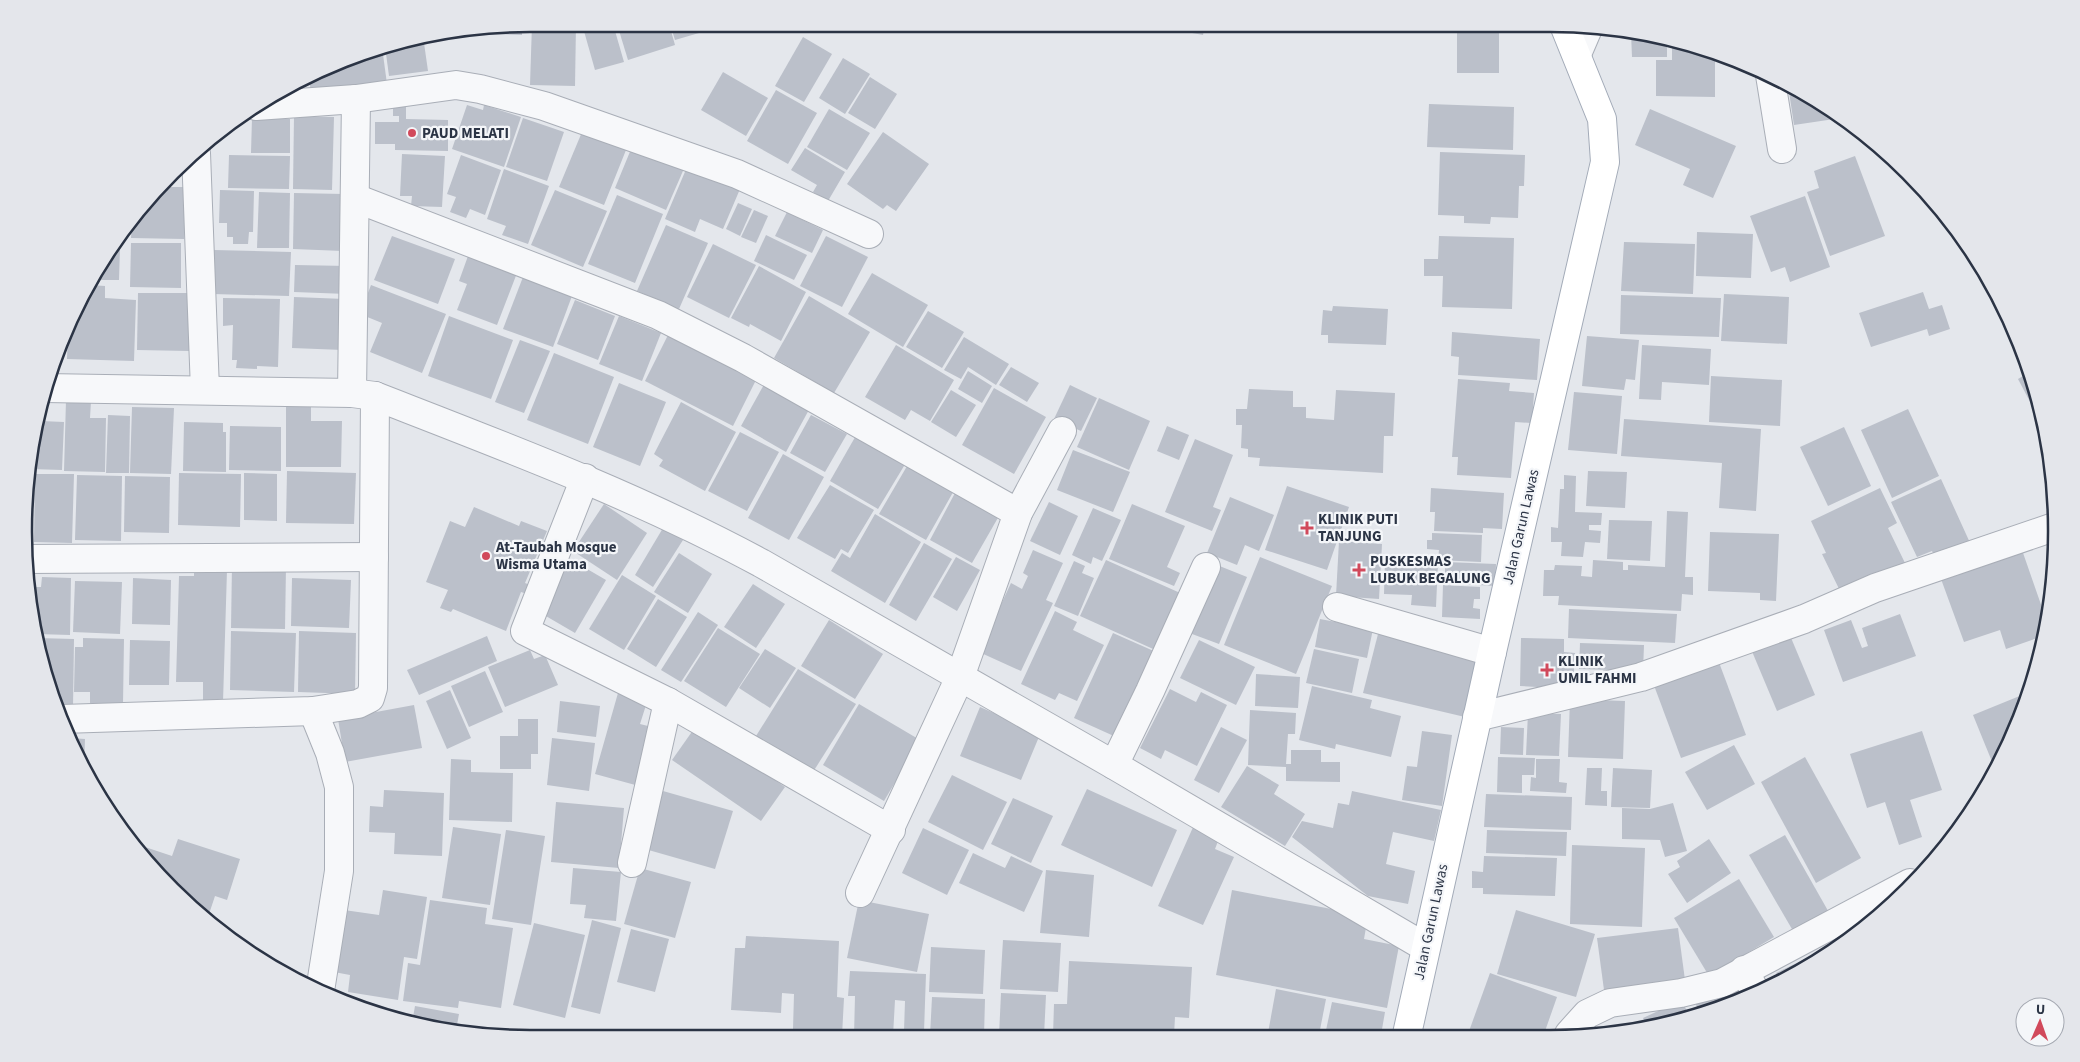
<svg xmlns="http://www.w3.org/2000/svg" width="2080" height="1062" font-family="'Source Sans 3',sans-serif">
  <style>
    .building { fill: #bbc0ca }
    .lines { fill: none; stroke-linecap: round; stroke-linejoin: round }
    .minor-casing { stroke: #a9aeb7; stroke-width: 30 }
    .major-casing { stroke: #a3abb8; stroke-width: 30 }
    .minor { stroke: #f7f8fa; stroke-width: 28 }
    .major { stroke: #fff; stroke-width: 28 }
    .poi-dot { fill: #d1495b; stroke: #f4f6f9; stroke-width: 2 }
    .labels { text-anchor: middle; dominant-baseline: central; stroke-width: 4.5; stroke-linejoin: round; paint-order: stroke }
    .poi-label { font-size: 15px; font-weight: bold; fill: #2b3445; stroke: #f4f6f9; text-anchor: start }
    .street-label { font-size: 15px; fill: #2b3445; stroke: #f4f6f9 }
    .rim { fill: none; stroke: #2b3445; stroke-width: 2.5 }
  </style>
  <rect width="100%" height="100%" fill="#e4e7ec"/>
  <g class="building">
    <path d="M532,24H576L575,86L530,85Z"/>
    <path d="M582,24H613L624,62L595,70Z"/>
    <path d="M617,24H669L675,45L628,60Z"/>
    <path d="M670,24H697L699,33L675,40Z"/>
    <path d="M1144,24H1205L1203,35Z"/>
    <path d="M522,25V35L491,34V28Z"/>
    <rect x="1457" y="25" width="42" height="48"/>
    <path d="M1631,33L1667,39V57H1632Z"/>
    <path d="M423,36L428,71L389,76L385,46Z"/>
    <path d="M803,37L832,54L804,102L775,86Z"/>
    <path d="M1672,46H1693L1715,54V97L1656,96V60H1672Z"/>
    <path d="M382,47L387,84L311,94L309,77L368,51Z"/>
    <path d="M843,58L870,74L845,114L819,98Z"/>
    <path d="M723,72L768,98L746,136L701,110Z"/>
    <path d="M870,77L897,94L875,129L848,113Z"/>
    <path d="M302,81L301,92H278Z"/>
    <path d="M1788,85L1834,114L1841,118L1794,125Z"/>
    <path d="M776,90L817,113L788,164L747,141Z"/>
    <path d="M1429,104L1514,107L1513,150L1427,147Z"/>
    <path d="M467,105L483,110L484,105L521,117L504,167L452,149Z"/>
    <path d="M393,107H406V119L448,120V151L395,150V144H375V122H399V116H393Z"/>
    <path d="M829,109L870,133L847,170L807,147Z"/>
    <path d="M1650,109L1736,146L1713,198L1683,185L1690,169L1635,145Z"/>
    <path d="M294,116L334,117L332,190L293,189Z"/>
    <path d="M252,118L290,119V153H251Z"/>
    <path d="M523,118L564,132L547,181L506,167Z"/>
    <path d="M582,132L626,150L604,205L559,187Z"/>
    <path d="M883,132L929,164L896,211L887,205L883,209L847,184Z"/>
    <path d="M634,142L686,164L666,210L615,188Z"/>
    <path d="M805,148L845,172L828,201L813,192L817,185L791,170Z"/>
    <path d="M1440,152L1525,155L1524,186H1519L1518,218L1491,217L1490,224L1464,223V216L1438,215Z"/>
    <path d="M402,154L445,156L442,207L411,206L412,196H400Z"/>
    <path d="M229,155L290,156L289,189L228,188Z"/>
    <path d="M461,155L501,170L485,215L470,209L466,218L450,212L456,197L447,194Z"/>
    <path d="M1855,156L1885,236L1830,256L1807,192L1819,188L1814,171Z"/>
    <path d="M687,167L740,189L723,229L700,219L695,232L665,219Z"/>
    <path d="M504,169L549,186L528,244L502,235L506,226L487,219Z"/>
    <path d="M160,187H186L184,239L131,238L132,220L150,196Z"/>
    <path d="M220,190L254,191L253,232H249L248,244H233V237H227V223H219Z"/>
    <path d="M555,190L607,211L583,267L531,245Z"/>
    <path d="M259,192L290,193L289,248H257Z"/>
    <path d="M294,193L344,194L343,251L293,249Z"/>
    <path d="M617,195L663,214L635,283L588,264Z"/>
    <path d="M1805,196L1830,267L1790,282L1785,267L1771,272L1750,216Z"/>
    <path d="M738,203L752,209L740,236L726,229Z"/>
    <path d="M754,210L768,216L756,243L741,237Z"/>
    <path d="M787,212L823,230L812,253L775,236Z"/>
    <path d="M666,225L708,243L679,309L637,291Z"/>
    <path d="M1697,232L1753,234L1751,278L1696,276Z"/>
    <path d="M766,235L807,255L794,280L754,261Z"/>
    <path d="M392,236L455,259L438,304L374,280Z"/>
    <path d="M826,236L868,257L842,307L800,286Z"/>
    <path d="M1439,236L1514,238L1512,309L1442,307L1443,276H1424V259H1438Z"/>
    <path d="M1624,242L1695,244L1693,294L1621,291Z"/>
    <path d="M131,243H181V288L130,287Z"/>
    <path d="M713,244L756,265L729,318L687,297Z"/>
    <path d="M111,247H120L119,280H93Z"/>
    <path d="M214,250L291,252L289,296L213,294Z"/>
    <path d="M468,256L517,273L497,325L457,310L467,284L459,281Z"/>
    <path d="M295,265L348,266L347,294L294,292Z"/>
    <path d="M759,266L806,292L781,341L750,324L749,327L731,318Z"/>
    <path d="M872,273L928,305L903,347L848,314Z"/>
    <path d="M523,277L572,296L553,347L503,329Z"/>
    <path d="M90,285L105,286V298L136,300L134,361L67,359L68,326Z"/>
    <path d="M371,285L446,314L422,373L370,352L382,323L360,314Z"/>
    <path d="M1923,292L1929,309L1942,305L1950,329L1929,336L1927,329L1871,347L1859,313Z"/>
    <path d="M138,293H191L189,351L137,350Z"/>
    <path d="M1724,294L1789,297L1787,344L1721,341Z"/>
    <path d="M1621,295L1721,298L1719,337L1620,334Z"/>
    <path d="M809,296L870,332L834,393L774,358Z"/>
    <path d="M294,297L345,299L343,350L292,348Z"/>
    <path d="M223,298L280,299L278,367L257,366V369L236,368L237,360H232L233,325L223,326Z"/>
    <path d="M575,300L615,316L598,360L557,344Z"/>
    <path d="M1333,306L1388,309L1386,345L1328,343V335H1321L1323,310L1332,311Z"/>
    <path d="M928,311L964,332L942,368L906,347Z"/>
    <path d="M449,316L513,340L491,399L428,376Z"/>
    <path d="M619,316L661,333L642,381L599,364Z"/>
    <path d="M670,331L758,376L733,426L645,381Z"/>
    <path d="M1452,332L1540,339L1537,380L1458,375L1459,357L1451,356Z"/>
    <path d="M1587,336L1639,340L1635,380L1626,379L1624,390L1582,386Z"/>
    <path d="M964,337L1009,364L996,385L968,367L961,379L944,370Z"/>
    <path d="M520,340L550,351L524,413L495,402Z"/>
    <path d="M896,345L954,380L930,421L911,410L905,420L865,397Z"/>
    <path d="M1642,345L1711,349L1709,385L1662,382L1661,400L1639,399Z"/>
    <path d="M554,353L614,377L588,444L527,420Z"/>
    <path d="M1011,367L1039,383L1027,402L999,385Z"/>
    <path d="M968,371L992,386L982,403L958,389Z"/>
    <path d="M2030,372L2039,411L2036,413L2018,379Z"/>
    <path d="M1711,376L1782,380L1780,426L1709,422Z"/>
    <path d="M1458,379L1510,383L1509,391L1534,393L1532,423L1515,422L1511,478L1457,475L1458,457H1452Z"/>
    <path d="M766,381L811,406L786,452L741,426Z"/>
    <path d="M619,383L666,402L640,466L593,447Z"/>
    <path d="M1070,385L1097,398L1081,431L1054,419Z"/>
    <path d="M994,388L1046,417L1014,474L962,445Z"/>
    <path d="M1249,389L1293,391V407H1306V418L1334,420L1336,390L1395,393L1393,436H1384L1383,473L1259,466L1260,458L1248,457V449L1241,448L1242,425H1236V409H1247Z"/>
    <path d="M951,390L976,405L956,437L931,422Z"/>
    <path d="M1574,392L1622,396L1617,454L1568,450Z"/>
    <path d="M1099,398L1150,421L1129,470L1077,447Z"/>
    <path d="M66,400L91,401L90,418H106L105,472L64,471Z"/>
    <path d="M681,402L736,432L705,491L659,466L663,460L654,454Z"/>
    <path d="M286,404L311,405V421H342L341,467H286Z"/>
    <path d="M132,407L174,408L171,474L130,473Z"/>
    <path d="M1908,409L1939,476L1892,498L1861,430Z"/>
    <path d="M39,411H41V421L64,422L62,470L30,469Z"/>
    <path d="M108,415L130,416L129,473H106Z"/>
    <path d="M811,415L847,434L825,472L790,453Z"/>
    <path d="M1624,419L1761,429L1756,511L1719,508L1722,463L1621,456Z"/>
    <path d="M184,422L223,423V432H226V472L183,471Z"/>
    <path d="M230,426L281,427V471L229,470Z"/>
    <path d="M1167,426L1189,435L1179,460L1157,451Z"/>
    <path d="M1844,427L1871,486L1828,506L1800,447Z"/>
    <path d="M740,432L779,452L747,511L708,491Z"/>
    <path d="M858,432L907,461L878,509L830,481Z"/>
    <path d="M1195,439L1233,455L1213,507L1221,510L1212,531L1165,512Z"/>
    <path d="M1073,450L1130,472L1113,512L1057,490Z"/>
    <path d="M783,454L824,477L789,540L748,518Z"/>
    <path d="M910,461L956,487L926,540L879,514Z"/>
    <path d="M287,471L356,473L354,524L286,523Z"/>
    <path d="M1588,471L1627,472L1625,508L1586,506Z"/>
    <path d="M179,473L241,474L240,527L178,525Z"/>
    <path d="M244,473L277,474V521L244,520Z"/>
    <path d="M35,474H74L72,543L34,542Z"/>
    <path d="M77,475L122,476L121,541L75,540Z"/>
    <path d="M1564,475L1576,476L1575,512L1602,513L1601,525H1589V530L1601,531L1600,543L1585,542L1583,557L1561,556L1562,542H1551V527L1558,528L1560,489H1564Z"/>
    <path d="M28,476H32L30,544H25V498Z"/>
    <path d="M125,476L170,477L169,533L124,532Z"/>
    <path d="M1941,479L1971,545L1937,561L1932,551L1917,557L1891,502Z"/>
    <path d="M830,485L874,510L848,553L841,549L835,559L797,538Z"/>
    <path d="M1287,486L1349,507L1327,570L1265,550Z"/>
    <path d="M1431,488L1504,493L1502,529L1483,528V533L1434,531L1435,512H1430Z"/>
    <path d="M1880,488L1897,523L1888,528L1905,563L1843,597L1822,554L1826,553L1811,521Z"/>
    <path d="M955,493L999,516L972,563L930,540Z"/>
    <path d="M1230,497L1274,515L1259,551L1245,545L1237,565L1207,553Z"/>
    <path d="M1049,502L1078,516L1060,555L1030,541Z"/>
    <path d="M604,504L647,533L617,580L573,551Z"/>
    <path d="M1132,504L1185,526L1167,567L1180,573L1174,586L1109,559Z"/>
    <path d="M474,507L519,526L521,521L547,531L525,583L530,585L527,594L521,592L506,631L453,609L451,612L440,608L448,590L426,582L450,521L465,527Z"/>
    <path d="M1093,508L1121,520L1102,561L1093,557L1091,564L1072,555Z"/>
    <path d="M1667,511L1688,512L1685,577H1693V595L1682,594L1681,611L1558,605L1559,596H1543L1544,570H1554L1555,565L1582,566L1581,576L1592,577L1593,560L1623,562V570H1628V565L1665,567Z"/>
    <path d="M875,514L921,542L885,603L831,571L842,553L850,558Z"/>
    <path d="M1609,520L1652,521L1650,561L1607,559Z"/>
    <path d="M663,528L683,540L653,587L635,575Z"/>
    <path d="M1710,532L1779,534L1776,601L1760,600V593L1708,591Z"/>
    <path d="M1432,533L1482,535L1481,562L1438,560L1439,550L1427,549V540H1432Z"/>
    <path d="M1339,541L1382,544L1379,599L1336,596Z"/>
    <path d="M924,543L952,559L916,621L889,605Z"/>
    <path d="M1033,550L1063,563L1046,600L1053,603L1021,671L979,652L1011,583L1022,589L1028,576L1023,573Z"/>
    <path d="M2022,550L2046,619L2043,636L2006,649L2000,630L1964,642L1941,579Z"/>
    <path d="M679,553L712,574L688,613L654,592Z"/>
    <path d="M956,557L980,570L957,611L933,597Z"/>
    <path d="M1260,557L1332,586L1296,674L1224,645Z"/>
    <path d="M570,559L606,580L575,633L539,612Z"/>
    <path d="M1385,559L1438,562L1436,607L1411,605L1412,595L1384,594Z"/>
    <path d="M1106,560L1187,596L1162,653L1080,616Z"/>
    <path d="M1074,561L1085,566L1082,573L1094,578L1078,616L1054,606Z"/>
    <path d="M1445,562L1496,564L1495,586L1445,583Z"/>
    <path d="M1212,563L1247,577L1219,644L1184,631Z"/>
    <path d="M232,564L286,565L285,629L231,628Z"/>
    <path d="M194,569L227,570L223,702L203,701V682H176L179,576H194Z"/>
    <path d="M622,575L656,596L624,650L589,629Z"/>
    <path d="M42,577L71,578L70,635L36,634L29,587H41Z"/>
    <path d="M133,578L171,580L170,625L132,624Z"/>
    <path d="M292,578L351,580L349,628L291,626Z"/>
    <path d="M75,581L122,582L120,634L73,632Z"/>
    <path d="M753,584L785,604L756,648L724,627Z"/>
    <path d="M1443,585L1480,587V599H1474L1473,608L1480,609V619L1442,617Z"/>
    <path d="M658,599L687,617L656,667L627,649Z"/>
    <path d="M1569,609L1677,614L1675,643L1568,638Z"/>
    <path d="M1055,611L1077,622L1073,630L1104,645L1077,701L1059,693L1055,700L1021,684Z"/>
    <path d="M698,612L718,625L681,682L661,670Z"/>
    <path d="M1900,614L1916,656L1843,682L1824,630L1851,620L1862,648L1868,646L1862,628Z"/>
    <path d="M1320,619L1373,629L1367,658L1315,647Z"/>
    <path d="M829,620L883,654L855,699L801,666Z"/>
    <path d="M718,628L760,654L726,707L684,681Z"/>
    <path d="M231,631L296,633L294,692L230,690Z"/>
    <path d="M299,631L356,633L355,694L298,692Z"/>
    <path d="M1113,633L1156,652L1116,737L1074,718Z"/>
    <path d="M1789,633L1815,695L1777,711L1751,649Z"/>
    <path d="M1378,634L1480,659L1465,717L1363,693Z"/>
    <path d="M487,636L497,661L419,695L407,670Z"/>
    <path d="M37,638L74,639L73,707H58L41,663Z"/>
    <path d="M83,638L124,639L123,704L90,703V692H74L75,647H83Z"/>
    <path d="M1521,638L1564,639V652L1575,653L1573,689L1520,686Z"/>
    <path d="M130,640L170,641L169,685H129Z"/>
    <path d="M1199,640L1255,667L1236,705L1180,678Z"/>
    <path d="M1580,643L1644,645L1643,671L1579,669Z"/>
    <path d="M765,649L796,668L770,708L739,688Z"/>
    <path d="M1314,649L1359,659L1352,693L1306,683Z"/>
    <path d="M530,650L534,659L545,655L558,685L505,707L488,667Z"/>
    <path d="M1717,657L1746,735L1681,758L1652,680Z"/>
    <path d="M798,669L856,704L813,772L756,736Z"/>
    <path d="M485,671L503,712L469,727L451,686Z"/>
    <path d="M1256,674L1300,677L1298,708L1255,706Z"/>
    <path d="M1312,686L1372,700L1370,708L1401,716L1391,757L1336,744L1335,749L1299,740Z"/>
    <path d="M1170,689L1196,702L1201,692L1227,705L1197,766L1165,750L1161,759L1140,748Z"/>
    <path d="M450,690L471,738L447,749L426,701Z"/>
    <path d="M618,693L647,702L640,724L656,728L639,786L595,774Z"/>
    <path d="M2027,693L2004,756L1995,769L1973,715Z"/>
    <path d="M1570,699L1625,701L1623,759L1568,757Z"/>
    <path d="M560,701L600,706L596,737L557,732Z"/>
    <path d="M859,704L920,740L884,801L823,765Z"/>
    <path d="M414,705L422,748L345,762L338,719Z"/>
    <path d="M980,707L996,714L998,707L1041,732L1021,780L960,756Z"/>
    <path d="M1250,710L1296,713L1295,734H1288L1286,764H1291V750H1321V762H1340V782L1286,781V767L1248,765Z"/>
    <path d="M1528,713L1561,714L1559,756L1526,755Z"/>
    <path d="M518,719H538V754H531V769H500V736H518Z"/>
    <path d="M696,726L785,787L761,821L672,760Z"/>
    <path d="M1221,727L1247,740L1219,793L1194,780Z"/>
    <path d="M1501,727L1524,728L1523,755L1500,754Z"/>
    <path d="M1422,731L1452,735L1442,806L1402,800L1407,766L1417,767Z"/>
    <path d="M1922,731L1942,790L1910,800L1922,837L1899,845L1885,802L1867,808L1850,754Z"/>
    <path d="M70,738L85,739L84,770L76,755Z"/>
    <path d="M552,738L595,743L589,791L547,785Z"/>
    <path d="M1734,745L1755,784L1707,810L1685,772Z"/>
    <path d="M1498,757L1535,758L1534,775H1522V793L1497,792Z"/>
    <path d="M1805,757L1861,858L1816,883L1761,782Z"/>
    <path d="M451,759L471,760V772L513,773L512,822L449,820Z"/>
    <path d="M1536,759H1560L1559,782L1567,783L1566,793L1530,791L1531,777L1536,778Z"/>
    <path d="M1247,766L1279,785L1274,794L1305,814L1285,846L1221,807Z"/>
    <path d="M1587,768H1602L1601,791H1607V806L1585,805Z"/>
    <path d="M1613,768L1652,770L1650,808L1611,807Z"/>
    <path d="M952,775L1007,802L983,850L928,822Z"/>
    <path d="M1087,789L1177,830L1152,887L1061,845Z"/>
    <path d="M384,790L444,793L442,856L394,854L395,833L369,832L370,806L383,807Z"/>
    <path d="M663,791L733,811L715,869L645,849Z"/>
    <path d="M1352,791L1441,810L1434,841L1393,832L1386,864L1415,871L1408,904L1368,896L1292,837L1302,821L1333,828L1338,803L1349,805Z"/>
    <path d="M1486,794L1572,797L1571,830L1484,827Z"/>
    <path d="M1013,798L1053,816L1031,863L991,844Z"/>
    <path d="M556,802L624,808L619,868L551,862Z"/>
    <path d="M1673,803L1687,851L1665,857L1660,840L1622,839V808L1650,809Z"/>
    <path d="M1194,825L1220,836L1215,849L1234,857L1203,925L1158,906Z"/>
    <path d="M453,827L501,834L490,905L442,898Z"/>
    <path d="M923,828L969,850L947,895L902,873Z"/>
    <path d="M506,830L545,836L531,925L492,919Z"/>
    <path d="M1487,830L1567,832L1566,856L1486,853Z"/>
    <path d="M1785,835L1831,916L1796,936L1749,855Z"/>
    <path d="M178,839L240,859L227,900L215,896L207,920L172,889L136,845V844L172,856Z"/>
    <path d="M1709,839L1731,873L1687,903L1668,874L1680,867L1677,861Z"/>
    <path d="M1572,845L1645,848L1642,927L1570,924Z"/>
    <path d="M973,853L1005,868L1011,856L1043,871L1024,912L959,883Z"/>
    <path d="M1484,856L1557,858L1555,896L1483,894V888H1472V871L1483,872Z"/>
    <path d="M573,868L621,872L616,921L584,918L586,905L570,904Z"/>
    <path d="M640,868L691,882L675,938L624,924Z"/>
    <path d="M1046,870L1094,875L1089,937L1040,933Z"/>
    <path d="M1739,879L1774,937L1709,976L1674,918Z"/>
    <path d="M383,890L427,897L417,959L404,957L398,1000L348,992L350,975L334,972L344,910L379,915Z"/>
    <path d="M1232,890L1368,916L1364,939L1399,946L1387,1008L1216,975Z"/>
    <path d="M430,900L487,908L485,924L513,928L501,1008L459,1001L458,1008L403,1001L408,963L420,965Z"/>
    <path d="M859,900L929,914L917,972L847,958Z"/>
    <path d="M1516,910L1595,934L1576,997L1497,974Z"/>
    <path d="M592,920L621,928L600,1014L571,1007Z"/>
    <path d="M534,923L585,935L565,1018L513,1005Z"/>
    <path d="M1678,928L1685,980L1604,990L1597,938Z"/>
    <path d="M631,929L669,939L655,992L617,982Z"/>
    <path d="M746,936L839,941L837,997L844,998L842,1036H820V1030L793,1029L794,994L782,993L781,1013L731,1010L735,948H745Z"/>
    <path d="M1003,940L1061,943L1058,992L1000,989Z"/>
    <path d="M1843,942L1831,953L1813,962L1811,957Z"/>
    <path d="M931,947L985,950L983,994L929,992Z"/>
    <path d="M1807,958L1810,964L1780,980L1776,973Z"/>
    <path d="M1069,961L1192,967L1189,1018L1175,1017L1174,1035L1053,1036L1054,1004H1067Z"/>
    <path d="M850,971L926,974L924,1032L904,1031L905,1001L895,1000L893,1036H854L855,996H848Z"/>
    <path d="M1490,973L1557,997L1544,1034H1468Z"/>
    <path d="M1744,981L1751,996L1743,1000L1699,1012L1695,1002Z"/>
    <path d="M1276,989L1326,999L1319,1035H1280L1268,1033Z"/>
    <path d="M1001,993L1046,995L1044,1036H999Z"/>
    <path d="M932,997L985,999L984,1036H930Z"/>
    <path d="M1682,1000L1688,1014L1647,1026L1643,1018Z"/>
    <path d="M1332,1002L1385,1012L1381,1035H1325Z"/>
    <path d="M415,1006L459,1014L456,1030L412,1023Z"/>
  </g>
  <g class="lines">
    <defs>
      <g id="minor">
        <path d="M1577,54L1589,26"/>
        <path d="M1770,75L1782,149"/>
        <path d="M256,106L356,99L456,85L480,89L544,106L737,174L869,234"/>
        <path d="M196,153L205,390"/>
        <path d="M355,198L658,315L743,358L1018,513"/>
        <path d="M45,388L352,393L375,396C506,447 637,496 761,563L1114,765L1425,947"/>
        <path d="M352,393L356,99"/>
        <path d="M585,478L525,631L668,702L891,830"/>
        <path d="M25,559L374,557"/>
        <path d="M1337,607L1492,652"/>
        <path d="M313,711L330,753L339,787V871L320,991"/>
        <path d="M1477,717L1641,677L1804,619L1875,588L2054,527"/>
        <path d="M62,719L313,711L358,704L370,698L373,688L375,396"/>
        <path d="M1114,765L1150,691L1206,567"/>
        <path d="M632,863L668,702"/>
        <path d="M860,893L960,677L1018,513L1062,431"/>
        <path d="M1744,970L1756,993"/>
        <path d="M1569,1034L1587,1014L1610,1003L1681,993L1722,983L1910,883"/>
      </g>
      <path id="major" d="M1407,1034L1492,652L1605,162L1602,119L1564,25"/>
    </defs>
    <use href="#minor" class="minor-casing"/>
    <use href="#major" class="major-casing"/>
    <use href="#minor" class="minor"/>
    <use href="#major" class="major"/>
  </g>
  <g class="poi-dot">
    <circle cx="412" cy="133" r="5"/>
    <path d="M1304.5 520.5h5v5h5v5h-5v5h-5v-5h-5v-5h5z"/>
    <circle cx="486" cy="556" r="5"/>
    <path d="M1356.5 562.5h5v5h5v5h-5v5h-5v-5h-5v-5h5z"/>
    <path d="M1544.5 662.5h5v5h5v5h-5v5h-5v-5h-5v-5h5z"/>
  </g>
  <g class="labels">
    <g class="poi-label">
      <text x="422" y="133">PAUD MELATI</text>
      <text x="1318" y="519">KLINIK PUTI<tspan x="1318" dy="17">TANJUNG</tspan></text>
      <text x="496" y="547">At-Taubah Mosque<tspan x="496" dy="17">Wisma Utama</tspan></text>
      <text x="1370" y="561">PUSKESMAS<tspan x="1370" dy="17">LUBUK BEGALUNG</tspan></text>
      <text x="1558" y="661">KLINIK<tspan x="1558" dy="17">UMIL FAHMI</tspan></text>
    </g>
    <g class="street-label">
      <text transform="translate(1521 527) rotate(-77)">Jalan Garun Lawas</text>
      <text transform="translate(1431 922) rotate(-78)">Jalan Garun Lawas</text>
    </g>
  </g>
  <path d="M0 0H2080V1062H0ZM530 32H1550A498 498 0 0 1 2048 530V532A498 498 0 0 1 1550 1030H530A498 498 0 0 1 32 532V530A498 498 0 0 1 530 32Z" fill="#e4e6eb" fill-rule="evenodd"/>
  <path class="rim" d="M530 32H1550A498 498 0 0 1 2048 530V532A498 498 0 0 1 1550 1030H530A498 498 0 0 1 32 532V530A498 498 0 0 1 530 32Z"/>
  <g transform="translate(2040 1022) rotate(2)"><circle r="24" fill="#f4f6f9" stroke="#a4a8b1"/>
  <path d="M0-4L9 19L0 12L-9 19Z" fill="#d1495b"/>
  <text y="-8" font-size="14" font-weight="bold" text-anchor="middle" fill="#2b3445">U</text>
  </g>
</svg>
